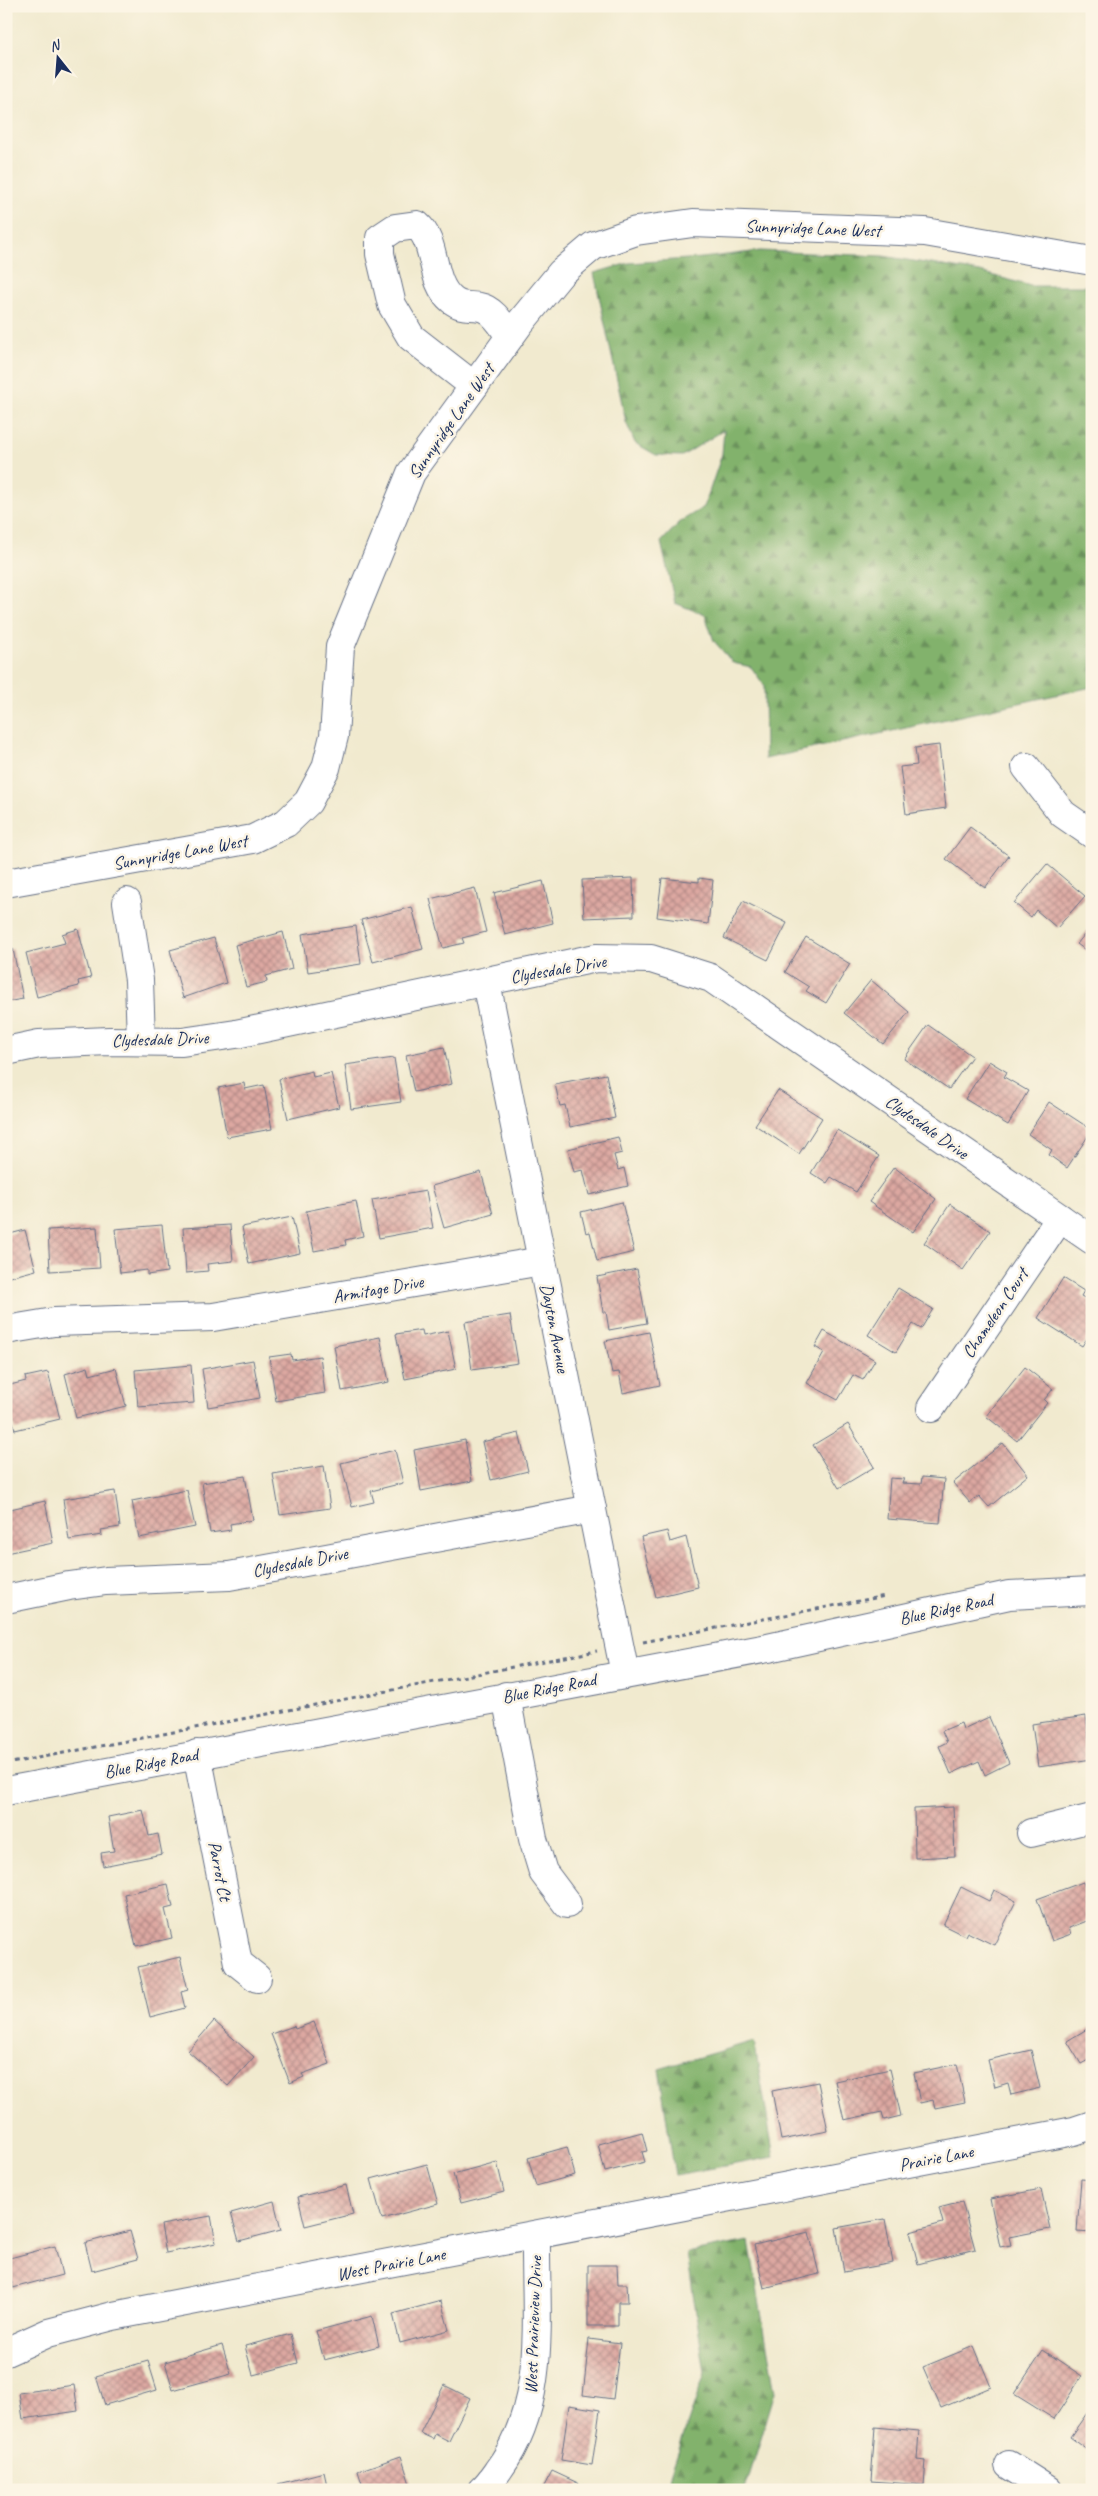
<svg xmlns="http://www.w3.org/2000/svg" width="1098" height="2496" font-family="Caveat,sans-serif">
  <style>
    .forest { fill: url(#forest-firs); stroke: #4e7065 }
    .building { fill: url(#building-cross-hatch) }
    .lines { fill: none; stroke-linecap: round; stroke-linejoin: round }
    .minor-casing { stroke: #667086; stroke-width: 30 }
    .path { stroke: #667086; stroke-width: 3; stroke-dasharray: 4 4; stroke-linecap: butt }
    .minor { stroke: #fff; stroke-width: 28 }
    .labels { text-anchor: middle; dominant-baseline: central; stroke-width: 5; stroke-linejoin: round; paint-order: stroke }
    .street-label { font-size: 18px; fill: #1b2f5e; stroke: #fcf5e5 }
  </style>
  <defs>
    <pattern id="forest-firs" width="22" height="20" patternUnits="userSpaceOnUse" patternTransform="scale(1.25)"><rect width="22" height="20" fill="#82b26c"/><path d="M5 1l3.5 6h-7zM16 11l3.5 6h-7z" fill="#6a915c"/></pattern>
    <pattern id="building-cross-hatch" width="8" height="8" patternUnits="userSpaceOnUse" patternTransform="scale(1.25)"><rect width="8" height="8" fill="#dda8a1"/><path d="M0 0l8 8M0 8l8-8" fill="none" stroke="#b28986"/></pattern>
  </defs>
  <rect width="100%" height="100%" fill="#fcf5e5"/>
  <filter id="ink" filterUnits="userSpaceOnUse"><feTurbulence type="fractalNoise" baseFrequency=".02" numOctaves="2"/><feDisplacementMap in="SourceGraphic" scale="10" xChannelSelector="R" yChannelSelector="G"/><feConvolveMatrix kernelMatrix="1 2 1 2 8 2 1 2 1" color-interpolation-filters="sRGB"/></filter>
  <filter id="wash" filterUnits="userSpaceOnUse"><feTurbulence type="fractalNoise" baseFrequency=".0096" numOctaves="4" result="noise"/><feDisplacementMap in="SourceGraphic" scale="20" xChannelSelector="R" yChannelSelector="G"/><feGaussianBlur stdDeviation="1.12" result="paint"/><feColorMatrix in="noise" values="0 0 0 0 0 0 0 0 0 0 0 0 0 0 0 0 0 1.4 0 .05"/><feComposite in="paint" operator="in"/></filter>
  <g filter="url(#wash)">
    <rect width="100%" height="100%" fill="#f1eacf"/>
    <g class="forest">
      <path d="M760,251L883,256L980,272L1031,286H1092V687L765,759L764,685L751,667L733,663L714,641L705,615L675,603L661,542L681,521L704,507L722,454L724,430L682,456L656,455L635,443L626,422L594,273L629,263L702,258Z"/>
      <path d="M754,2041L774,2157L675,2175L659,2069Z"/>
      <path d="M749,2241L775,2392L745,2490H665L705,2373L687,2253Z"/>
    </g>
    <g id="blocks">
      <g class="building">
        <path d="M939,745L946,808L906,814L900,767L917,765L915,748Z"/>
        <path d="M970,827L1009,856L985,888L946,859Z"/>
        <path d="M1047,864L1085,896L1057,928L1036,910L1031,917L1014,903Z"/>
        <path d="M633,878L634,916L584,918L582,880Z"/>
        <path d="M662,878L699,882V878L713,880L708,924L657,917Z"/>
        <path d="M543,881L553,923L505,935L494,893Z"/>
        <path d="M475,888L486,932L462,938L464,943L443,948L430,899Z"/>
        <path d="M743,901L787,923L768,960L724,938Z"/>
        <path d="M412,907L423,949L373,962L361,920Z"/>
        <path d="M1092,925V955L1077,944Z"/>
        <path d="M356,926L361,964L308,972L302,934Z"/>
        <path d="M78,929L91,978L78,981L79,986L37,997L26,953L65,943L62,934Z"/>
        <path d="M283,932L292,969L266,976L267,982L246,987L235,945Z"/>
        <path d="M806,937L850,964L826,1003L806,991L809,987L785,972Z"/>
        <path d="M214,938L226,983L183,998L170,950Z"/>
        <path d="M13,949L23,999L6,1002V950Z"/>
        <path d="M871,980L909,1012L883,1044L844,1013Z"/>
        <path d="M928,1025L972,1056L949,1089L904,1059Z"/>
        <path d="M444,1047L452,1084L414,1092L406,1055Z"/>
        <path d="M394,1058L401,1102L351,1109L345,1065Z"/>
        <path d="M989,1061L1007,1072L1004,1077L1028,1091L1008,1125L965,1099Z"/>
        <path d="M312,1071L313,1077L331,1073L339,1107L288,1119L279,1079Z"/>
        <path d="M606,1074L615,1118L570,1127L565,1105L560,1106L555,1084Z"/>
        <path d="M244,1083L245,1089L264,1085L272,1129L227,1137L218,1088Z"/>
        <path d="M778,1090L822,1118L799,1154L755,1125Z"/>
        <path d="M1049,1102L1092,1130L1067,1168L1049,1155L1052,1150L1028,1134Z"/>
        <path d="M837,1130L879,1156L856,1192L831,1177L827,1183L811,1173Z"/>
        <path d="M618,1137L622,1153L614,1155L618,1170L624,1168L628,1186L589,1195L583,1170L574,1172L568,1149Z"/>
        <path d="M894,1167L936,1199L913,1232L869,1202Z"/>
        <path d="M481,1172L493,1214L444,1228L432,1186Z"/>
        <path d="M426,1191L433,1228L379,1238L372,1200Z"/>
        <path d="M356,1201L363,1236L345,1240L346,1245L314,1251L306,1211Z"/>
        <path d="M622,1202L634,1252L597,1261L590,1232L586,1233L581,1212Z"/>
        <path d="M950,1204L990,1231L963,1270L924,1243Z"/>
        <path d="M292,1217L300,1253L249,1264L242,1227Z"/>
        <path d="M162,1225L167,1272L147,1275V1270L120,1273L115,1229Z"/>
        <path d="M230,1225L233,1261L207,1264L208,1271L186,1273L183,1228Z"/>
        <path d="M97,1227L100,1268L50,1271L48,1230Z"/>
        <path d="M25,1230L36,1270L6,1278V1235Z"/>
        <path d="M637,1269L647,1323L609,1330L606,1312H603L597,1277Z"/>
        <path d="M1063,1278L1084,1291L1081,1296L1092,1302V1331L1082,1346L1038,1318Z"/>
        <path d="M898,1288L933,1309L921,1329L913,1324L896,1352L868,1335Z"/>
        <path d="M510,1315L518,1363L472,1370L465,1322Z"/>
        <path d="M422,1330L423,1336L448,1331L456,1369L405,1379L396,1334Z"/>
        <path d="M824,1331L875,1360L863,1380L853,1375L838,1400L807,1383L824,1352L815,1347Z"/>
        <path d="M649,1332L660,1385L623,1393L619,1372L612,1373L605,1341Z"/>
        <path d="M380,1337L389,1382L342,1391L334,1346Z"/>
        <path d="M291,1354L292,1360L320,1356L325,1393L276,1401L269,1357Z"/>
        <path d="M253,1360L260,1398L208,1407L202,1369Z"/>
        <path d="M191,1365L194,1403L138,1407L135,1370Z"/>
        <path d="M88,1367L90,1375L116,1368L126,1406L76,1418L65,1374Z"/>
        <path d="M1025,1367L1053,1389L1044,1400L1047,1403L1017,1441L986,1416Z"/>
        <path d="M48,1372L60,1419L15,1430L6,1396V1386L26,1381L25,1377Z"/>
        <path d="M848,1424L874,1467L839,1488L813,1445Z"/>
        <path d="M519,1433L528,1471L491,1480L482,1442Z"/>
        <path d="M465,1440L472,1481L421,1491L414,1450Z"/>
        <path d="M1003,1443L1028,1475L989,1507L979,1496L970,1503L953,1483Z"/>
        <path d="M395,1450L403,1483L371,1491L374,1502L352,1507L341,1463Z"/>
        <path d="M324,1466L330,1508L280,1515L273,1474Z"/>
        <path d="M245,1476L253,1520L230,1524L231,1530L210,1533L202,1483Z"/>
        <path d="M922,1477L944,1479L940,1523L887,1519L890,1478L904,1479L902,1483L921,1484Z"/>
        <path d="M187,1490L195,1527L139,1538L132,1501Z"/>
        <path d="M115,1491L120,1527L101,1530L102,1535L69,1540L63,1499Z"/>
        <path d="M45,1501L53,1543L6,1553V1510Z"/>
        <path d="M667,1531L670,1542L686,1537L698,1587L656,1597L641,1537Z"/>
        <path d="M1086,1716L1092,1759L1038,1767L1032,1724Z"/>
        <path d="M989,1717L1009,1763L985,1775L979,1761L951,1774L939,1746L947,1742L942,1731L961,1723L963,1729Z"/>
        <path d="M953,1807L955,1856L915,1858L914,1809Z"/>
        <path d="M143,1810L149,1836L158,1834L162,1854L103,1866L101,1853L114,1851L108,1817Z"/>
        <path d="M1083,1882L1092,1906V1919L1069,1928L1071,1934L1052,1941L1037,1899Z"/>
        <path d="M168,1884L173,1907L165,1909L172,1938L136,1946L124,1894Z"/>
        <path d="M961,1887L989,1901L994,1890L1016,1901L994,1945L967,1932L965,1936L943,1925Z"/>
        <path d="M180,1957L188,1990L181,1992L185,2008L150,2017L138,1967Z"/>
        <path d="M214,2021L254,2057L228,2086L188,2051Z"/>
        <path d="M314,2022L330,2064L302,2074L304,2077L290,2083L271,2034L294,2026L295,2029Z"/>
        <path d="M1092,2026V2058L1081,2064L1067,2041Z"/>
        <path d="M1031,2050L1040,2088L1011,2095L1008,2083L995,2087L988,2060Z"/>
        <path d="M957,2064L965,2102L935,2108L933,2100L920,2103L914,2073Z"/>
        <path d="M890,2069L901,2116L884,2120L882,2112L844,2120L835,2081Z"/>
        <path d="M818,2082L828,2131L781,2140L772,2091Z"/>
        <path d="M642,2132L647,2151L642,2152L645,2162L605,2172L598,2144Z"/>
        <path d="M567,2147L575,2175L536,2186L528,2158Z"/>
        <path d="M497,2162L504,2192L461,2203L453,2174Z"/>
        <path d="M427,2164L438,2204L382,2219L371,2179Z"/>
        <path d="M1081,2179L1092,2180V2232L1077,2231Z"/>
        <path d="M346,2185L353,2214L305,2226L298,2197Z"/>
        <path d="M1041,2189L1050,2229L1009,2237L1011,2245L1000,2247L990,2199Z"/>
        <path d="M274,2201L281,2230L239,2241L231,2213Z"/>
        <path d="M962,2202L975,2249L918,2264L910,2232L943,2223L939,2208Z"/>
        <path d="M211,2216L216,2243L166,2253L161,2225Z"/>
        <path d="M885,2219L893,2263L844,2272L836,2228Z"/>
        <path d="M130,2231L138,2259L92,2271L85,2243Z"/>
        <path d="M809,2232L819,2274L764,2288L754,2245Z"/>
        <path d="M55,2246L62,2275L13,2288L6,2259Z"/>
        <path d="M588,2265H617L618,2284H627L628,2302H618V2326H588Z"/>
        <path d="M441,2301L449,2330L400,2343L393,2314Z"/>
        <path d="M372,2316L379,2346L324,2360L316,2331Z"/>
        <path d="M291,2334L298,2363L253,2375L245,2346Z"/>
        <path d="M589,2339L620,2343L613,2399L583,2395Z"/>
        <path d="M222,2345L231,2374L173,2390L165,2362Z"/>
        <path d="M974,2346L991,2387L941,2408L923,2367Z"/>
        <path d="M1043,2350L1082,2376L1054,2419L1014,2394Z"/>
        <path d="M148,2361L157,2390L105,2405L96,2376Z"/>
        <path d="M74,2385L78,2411L23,2419L19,2393Z"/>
        <path d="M444,2385L470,2398L449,2441L435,2434L433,2439L420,2433Z"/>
        <path d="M569,2405L600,2410L592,2465L561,2460Z"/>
        <path d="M1092,2406V2453L1070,2437Z"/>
        <path d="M875,2427L919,2431L917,2460L926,2461L924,2485L871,2481Z"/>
        <path d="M401,2456L410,2484L393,2490H364L358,2471Z"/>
        <path d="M552,2471L580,2484L577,2490H542Z"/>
        <path d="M324,2472L328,2490H280L278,2484Z"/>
      </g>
    </g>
  </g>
  <g filter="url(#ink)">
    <use href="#blocks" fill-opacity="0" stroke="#667086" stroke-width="1"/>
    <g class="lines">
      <defs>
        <g id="minor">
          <path d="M474,386L411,337L392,305L380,254V238L395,228L417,225C438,243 429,281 452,300C462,308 469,305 480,307C493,309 503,327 510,336"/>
          <path d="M1026,767L1063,814L1092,834"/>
          <path d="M6,883L253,839L286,823L308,802L326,768L334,736L340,647L411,473L520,323L561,273L593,246L636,231L693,223L925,232L1092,261"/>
          <path d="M127,902L139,980L141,1041"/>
          <path d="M486,982L625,1674"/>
          <path d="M6,1051L39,1044L109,1041L182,1042L236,1034L596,958L651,959L711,978L1092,1240"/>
          <path d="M6,1330L54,1322L213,1317L542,1261"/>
          <path d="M931,1408L1060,1218"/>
          <path d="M6,1599L69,1586L106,1581L229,1576L592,1509"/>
          <path d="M506,1696L533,1839L543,1872L567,1904"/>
          <path d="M197,1754L238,1963L257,1978"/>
          <path d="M6,1791L768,1648L1009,1595L1092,1591"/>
          <path d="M1031,1833L1092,1818"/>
          <path d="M6,2352L48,2333L113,2316L1074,2131L1092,2125"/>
          <path d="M1009,2465L1048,2490"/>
          <path d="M482,2490C489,2484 494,2476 499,2469C548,2402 535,2315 536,2237"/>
        </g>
      </defs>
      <use href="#minor" class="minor-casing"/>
      <g class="path">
        <path d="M643,1642L885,1596"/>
        <path d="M6,1764L597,1651"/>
      </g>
      <use href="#minor" class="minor"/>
    </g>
  </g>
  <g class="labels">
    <g class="street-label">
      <text transform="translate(813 228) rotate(2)">Sunnyridge Lane West</text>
      <text transform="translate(451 421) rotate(-55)">Sunnyridge Lane West</text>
      <text transform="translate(180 852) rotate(-10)">Sunnyridge Lane West</text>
      <text transform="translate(558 969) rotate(-10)">Clydesdale Drive</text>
      <text transform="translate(160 1039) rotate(-2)">Clydesdale Drive</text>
      <text transform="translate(927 1127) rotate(35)">Clydesdale Drive</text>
      <text transform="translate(378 1289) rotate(-10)">Armitage Drive</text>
      <text transform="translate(995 1313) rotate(-56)">Chameleon Court</text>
      <text transform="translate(555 1328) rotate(79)">Dayton Avenue</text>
      <text transform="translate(300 1562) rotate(-11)">Clydesdale Drive</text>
      <text transform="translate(946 1609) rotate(-12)">Blue Ridge Road</text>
      <text transform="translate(549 1688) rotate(-11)">Blue Ridge Road</text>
      <text transform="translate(151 1763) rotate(-11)">Blue Ridge Road</text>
      <text transform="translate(220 1871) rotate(79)">Parrot Ct</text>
      <text transform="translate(936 2158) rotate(-11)">Prairie Lane</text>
      <text transform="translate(391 2264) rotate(-11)">West Prairie Lane</text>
      <text transform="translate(533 2325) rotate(-88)">West Prairieview Drive</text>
    </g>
  </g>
  <rect width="1098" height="2496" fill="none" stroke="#fcf5e5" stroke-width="25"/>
  <g transform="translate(58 58) rotate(343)" stroke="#fcf5e5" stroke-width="4" paint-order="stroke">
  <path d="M0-4L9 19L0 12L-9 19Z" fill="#1b2f5e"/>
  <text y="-8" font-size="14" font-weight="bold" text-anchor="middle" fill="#1b2f5e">N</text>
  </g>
</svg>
